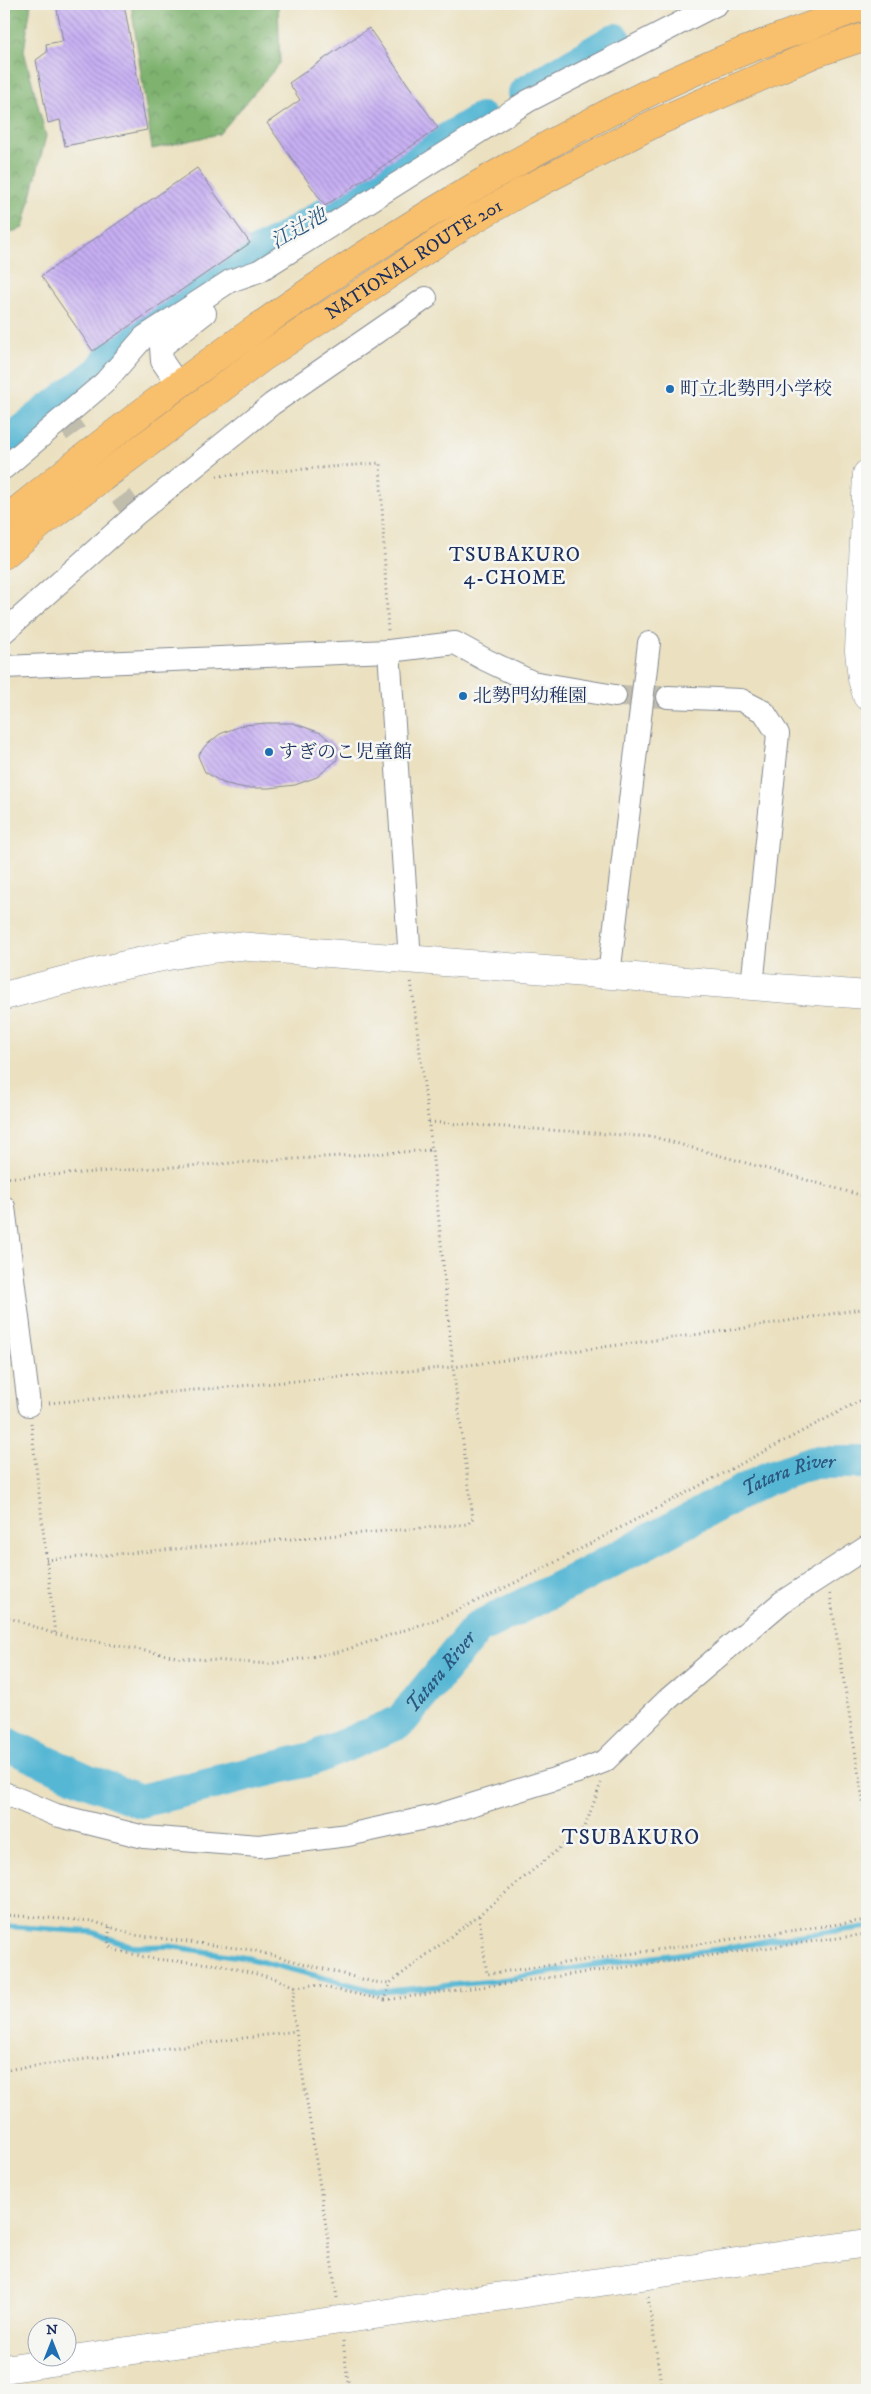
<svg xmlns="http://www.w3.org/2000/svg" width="871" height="2394" font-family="'IM FELL DW Pica','Noto Serif JP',serif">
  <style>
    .forest { fill: url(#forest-crowns); stroke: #4c7066 }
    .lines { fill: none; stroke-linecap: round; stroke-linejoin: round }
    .stream { stroke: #56b7d4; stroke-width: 5.5 }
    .river { stroke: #56b7d4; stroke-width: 34 }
    .building { fill: url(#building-back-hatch) }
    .minor-tunnel { stroke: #c1bdad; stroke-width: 22; stroke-dasharray: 22 11; stroke-linecap: butt }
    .minor-casing { stroke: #838890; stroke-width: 24 }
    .tertiary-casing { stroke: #838890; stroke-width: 29 }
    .trunk-casing { stroke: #838890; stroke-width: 29 }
    .path { stroke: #838890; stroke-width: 3; stroke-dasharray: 1 4; stroke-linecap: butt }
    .minor { stroke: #fff; stroke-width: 22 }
    .tertiary { stroke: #fff; stroke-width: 28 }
    .trunk { stroke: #f8bf6c; stroke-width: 28 }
    .poi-dot { fill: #1f6fb2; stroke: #f6f6f2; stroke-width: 2 }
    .labels { text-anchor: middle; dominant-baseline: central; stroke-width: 5; stroke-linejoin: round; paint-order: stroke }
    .street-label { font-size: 19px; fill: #1b2f5e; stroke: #f6f6f2 }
    .poi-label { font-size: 19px; fill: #1b2f5e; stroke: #f6f6f2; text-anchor: start }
    .water-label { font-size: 20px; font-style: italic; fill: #2d5881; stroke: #f6f6f2 }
    .neighbourhood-label { font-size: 20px; letter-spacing: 1px; fill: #1b2f5e; stroke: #f6f6f2 }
    .quarter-label { font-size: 21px; letter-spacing: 1px; fill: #1b2f5e; stroke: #f6f6f2 }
  </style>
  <defs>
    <pattern id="forest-crowns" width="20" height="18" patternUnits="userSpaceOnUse" patternTransform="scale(1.25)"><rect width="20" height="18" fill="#7eb26e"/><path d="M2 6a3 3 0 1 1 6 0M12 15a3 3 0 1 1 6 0" fill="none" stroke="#66915e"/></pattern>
    <pattern id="building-back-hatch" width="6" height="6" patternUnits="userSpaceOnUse" patternTransform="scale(1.25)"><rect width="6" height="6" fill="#c7aff3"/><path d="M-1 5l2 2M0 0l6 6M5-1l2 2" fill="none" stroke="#a18fc8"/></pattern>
  </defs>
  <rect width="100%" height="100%" fill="#f6f6f2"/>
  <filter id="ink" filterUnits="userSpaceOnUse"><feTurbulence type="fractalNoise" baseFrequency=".02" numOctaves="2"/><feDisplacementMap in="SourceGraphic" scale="10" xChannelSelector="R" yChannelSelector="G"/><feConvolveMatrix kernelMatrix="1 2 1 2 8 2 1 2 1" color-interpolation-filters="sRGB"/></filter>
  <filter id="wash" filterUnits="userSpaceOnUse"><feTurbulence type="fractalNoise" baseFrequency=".0096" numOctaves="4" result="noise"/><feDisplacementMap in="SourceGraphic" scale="20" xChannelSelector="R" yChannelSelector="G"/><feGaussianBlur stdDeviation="1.12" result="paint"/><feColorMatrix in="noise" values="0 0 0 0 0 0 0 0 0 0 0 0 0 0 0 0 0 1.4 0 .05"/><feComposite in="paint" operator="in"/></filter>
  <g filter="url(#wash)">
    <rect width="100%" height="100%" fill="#ebe1c1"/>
    <g class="forest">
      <path d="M4,4H31L24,51L46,136L23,228L4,235Z"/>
      <path d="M131,4H278L280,63L219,134L152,149Z"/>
    </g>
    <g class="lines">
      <path class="stream" d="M4,1926L92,1932L133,1947L169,1946L247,1958L379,1992L495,1981L607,1963L729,1948L787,1937L867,1927"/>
      <g class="river">
        <path d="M525,93L615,40"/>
        <path d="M4,445L100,372L135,326L213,275L283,240L481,119"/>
        <path id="s1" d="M4,1743L86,1780L140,1801L312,1759L400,1722L477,1628L579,1578L768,1478L814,1462H867"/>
      </g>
    </g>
    <g id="blocks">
      <g class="building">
        <path d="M56,4H124L147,130L65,146L60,120L48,123L36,60L47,52L46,44L63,41Z"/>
        <path d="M369,28L438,128L325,206L267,123L300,100L289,83Z"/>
        <path d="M197,168L250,243L93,351L41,276Z"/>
        <path d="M267,723H293L321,733L337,747V760L317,777L295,785L269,788H245L223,783L205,772L198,756L205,746L220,734L243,725Z"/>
      </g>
    </g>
  </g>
  <g filter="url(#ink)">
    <use href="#blocks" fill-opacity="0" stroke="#838890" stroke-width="1"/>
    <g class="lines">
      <g class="minor-tunnel">
        <path d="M63,416L135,515"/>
        <path d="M615,696L668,697"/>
      </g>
      <defs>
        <g id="minor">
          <path d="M177,383L162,361L161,347L205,313"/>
          <path d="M4,468L104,383L144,337L230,281L259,271L528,101L717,4"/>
          <path d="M4,632L135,515L272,404L426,298"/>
          <path d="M389,651L455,643L486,660L532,682L615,696"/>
          <path d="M4,667L389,651L410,960"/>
          <path d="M668,697L741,700L764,712L778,734L752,986"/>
          <path d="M609,975L649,643"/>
          <path d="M4,1207L29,1405"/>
          <path d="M4,1793L56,1815L144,1837L259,1846L348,1835L439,1815L577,1772L605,1761L667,1700L782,1602L867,1547"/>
        </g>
        <g id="tertiary">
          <path d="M867,474L859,651L862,679L867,696"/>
          <path d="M4,996C81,976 158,953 238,946L867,995"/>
          <path d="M4,2369L867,2243"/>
        </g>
        <g id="trunk">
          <path d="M4,521C206,357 412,209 646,94C717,59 793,32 867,5"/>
          <path id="s2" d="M4,555L47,519L262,358L464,225L523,191L657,122L816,53L867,36"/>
        </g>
      </defs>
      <use href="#minor" class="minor-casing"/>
      <use href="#tertiary" class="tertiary-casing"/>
      <use href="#trunk" class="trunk-casing"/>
      <g class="path">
        <path d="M217,476L380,463L388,633"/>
        <path d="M429,1122L654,1137L867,1197"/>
        <path d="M4,1178L432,1150"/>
        <path d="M49,1403L453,1367L738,1329L867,1308"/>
        <path d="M31,1423L55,1634"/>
        <path d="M46,1560L468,1524L473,1518L453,1367L432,1150L411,980"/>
        <path d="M830,1594L867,1826"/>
        <path d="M4,1616L55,1634L183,1658L269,1664L339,1652L441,1618L531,1575L867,1397"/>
        <path d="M4,1915L92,1921L134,1935L252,1950L373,1982L390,1983"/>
        <path d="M479,1916L487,1974L867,1920"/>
        <path d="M110,1927L108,1941L111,1949L153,1959L222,1965L276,1979L295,1987"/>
        <path d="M385,2000L867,1934"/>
        <path d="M4,2070L296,2031"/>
        <path d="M648,2297L662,2390"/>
        <path d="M337,2298L292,2005L295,1987L313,1985L385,2000L390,1983L479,1915L585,1827L601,1783"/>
        <path d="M343,2341L349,2390"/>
      </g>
      <use href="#minor" class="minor"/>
      <use href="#tertiary" class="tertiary"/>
      <use href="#trunk" class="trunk"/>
    </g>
  </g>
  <g class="poi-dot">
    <circle cx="670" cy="389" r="5"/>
    <circle cx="463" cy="696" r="5"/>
    <circle cx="269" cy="752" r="5"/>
  </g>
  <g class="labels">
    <g class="street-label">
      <text stroke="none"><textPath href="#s2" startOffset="506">NATIONAL ROUTE 201</textPath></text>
    </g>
    <g class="poi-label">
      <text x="680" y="389">町立北勢門小学校</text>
      <text x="473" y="696">北勢門幼稚園</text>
      <text x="279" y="752">すぎのこ児童館</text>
    </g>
    <g class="water-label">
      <text transform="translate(299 229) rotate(-30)">江辻池</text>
      <text stroke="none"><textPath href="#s1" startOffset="890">Tatara River</textPath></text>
      <text stroke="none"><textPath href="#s1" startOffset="485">Tatara River</textPath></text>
    </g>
    <g class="neighbourhood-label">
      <text x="515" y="555">TSUBAKURO<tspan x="515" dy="23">4-CHOME</tspan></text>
    </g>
    <g class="quarter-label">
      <text x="631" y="1838">TSUBAKURO</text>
    </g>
  </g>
  <rect width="871" height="2394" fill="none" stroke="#f6f6f2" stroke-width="20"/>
  <g transform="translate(52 2342)"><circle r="24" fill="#f6f6f2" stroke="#9ea6b7"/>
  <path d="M0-4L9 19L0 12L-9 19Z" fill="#1f6fb2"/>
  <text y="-8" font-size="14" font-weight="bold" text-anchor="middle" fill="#1b2f5e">N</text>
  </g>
</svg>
